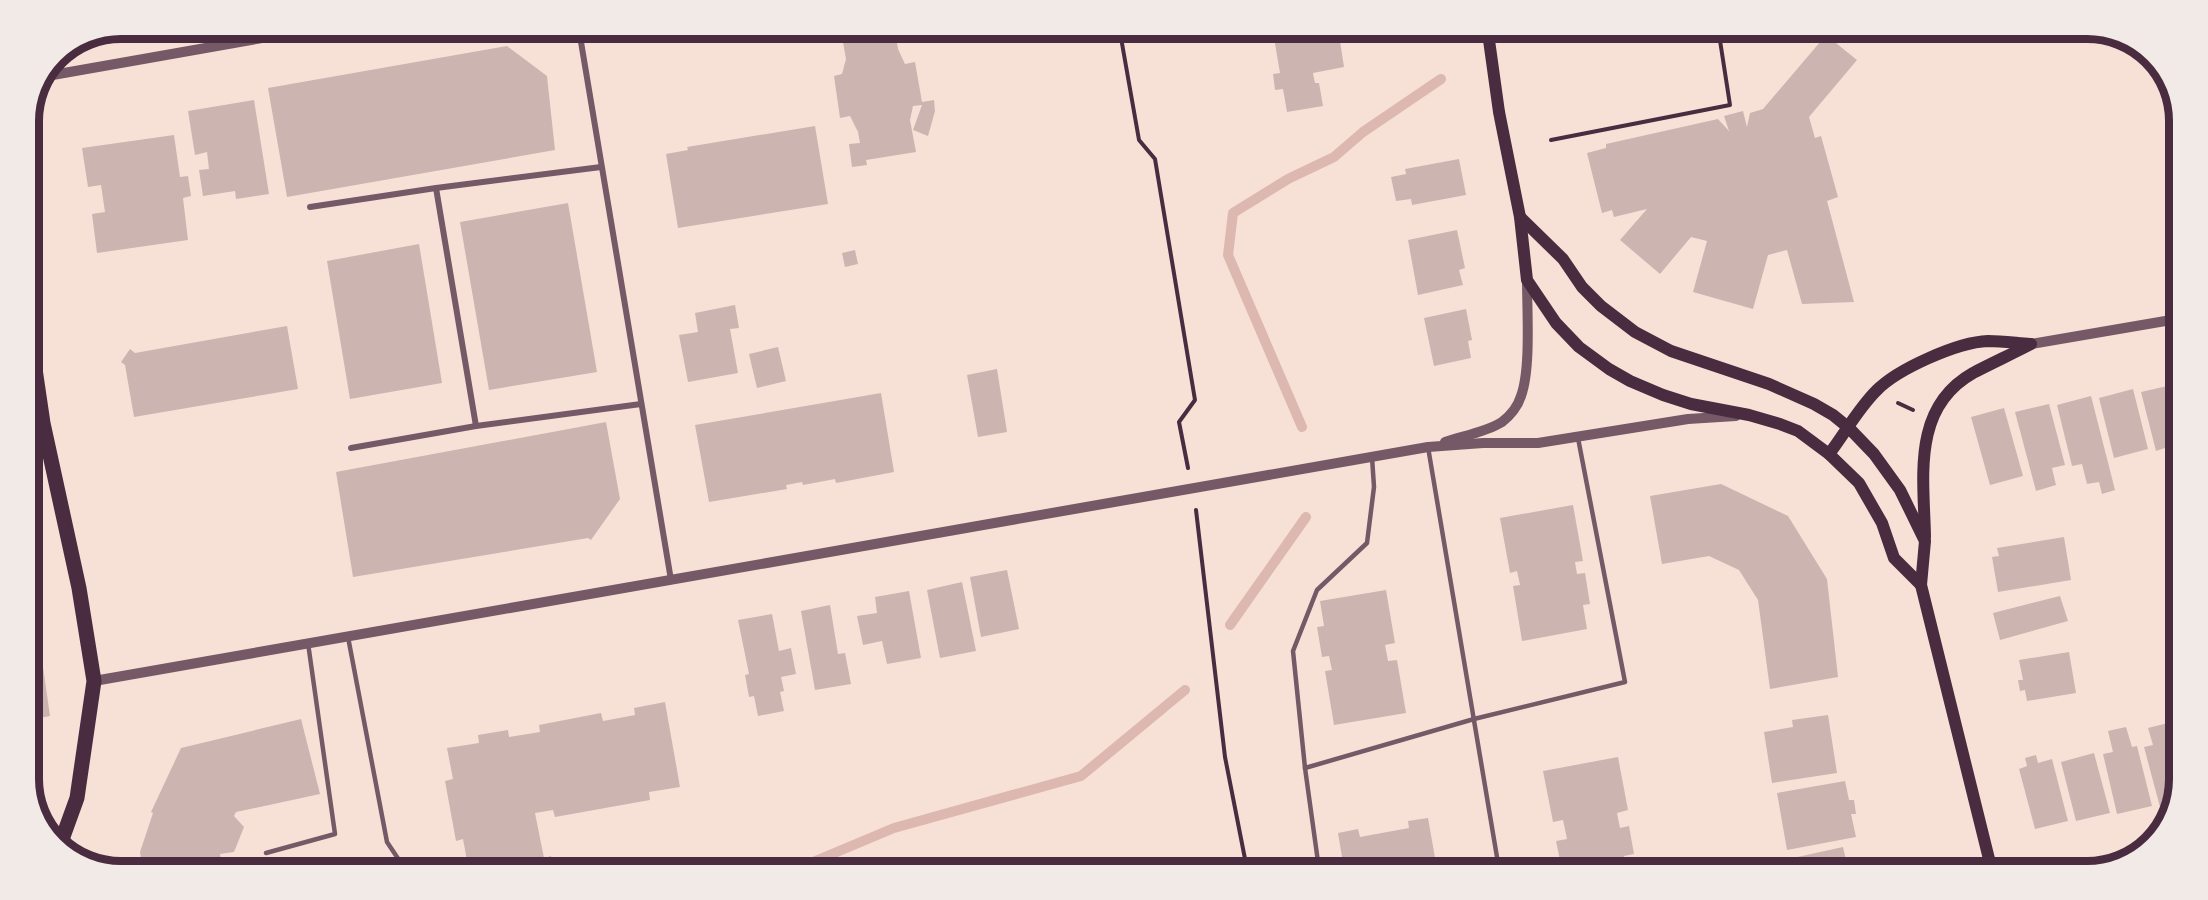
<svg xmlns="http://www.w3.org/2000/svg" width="2208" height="900" font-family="Inter,sans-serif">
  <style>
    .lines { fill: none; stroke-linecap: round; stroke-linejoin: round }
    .stream { stroke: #dcb8b0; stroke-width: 10 }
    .building { fill: #ccb4b1 }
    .path { stroke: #4a2c40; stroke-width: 4 }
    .service { stroke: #755966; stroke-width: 4.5 }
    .minor { stroke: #755966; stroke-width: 6 }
    .tertiary { stroke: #755966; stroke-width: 10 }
    .secondary { stroke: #4a2c40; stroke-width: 12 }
    .primary { stroke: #4a2c40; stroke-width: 15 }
    .rim { fill: none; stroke: #4a2c40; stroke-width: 8 }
  </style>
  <rect width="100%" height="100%" fill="#f7e1d7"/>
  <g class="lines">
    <g class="stream">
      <path d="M1302,427L1228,255L1233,213L1288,179L1334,157L1363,132L1441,79"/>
      <path d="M1230,625L1306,517"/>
      <path d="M801,867L894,828L1081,776L1185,690"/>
    </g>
  </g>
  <g class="building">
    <path d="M841,31H895L898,49L905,64L915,62L922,102L934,100L935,111L928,136L913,130L922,105L913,106L910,120L916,152L866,160L867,165L852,167L849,144L860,143L858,132L850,116L840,118L834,76L842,74L846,59Z"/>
    <path d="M1273,32L1347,33L1348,39L1340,41L1344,67L1313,73L1315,83H1319L1323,106L1287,112L1283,89L1275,90L1273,74L1280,73Z"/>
    <path d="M1826,35L1857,60L1809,117L1815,138L1821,136L1838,197L1827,201L1854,302L1802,304L1787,250L1768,255L1753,309L1693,292L1707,241L1691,237L1660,274L1620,240L1647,209L1614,217L1612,210L1602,213L1587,153L1606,148V144L1718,119L1729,131L1724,116L1743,111L1747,127L1750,113L1763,109Z"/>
    <path d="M507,46L547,76L555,150L287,197L268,88Z"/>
    <path d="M254,100L269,194L236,199L235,191L203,196L199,170L209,169L207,152L195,155L188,111Z"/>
    <path d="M815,126L828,204L678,228L666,154L688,150L687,147Z"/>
    <path d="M174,135L180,177L188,176L191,196L183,198L188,240L97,253L92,214L105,212L101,185L88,187L82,148Z"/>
    <path d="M1459,159L1466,195L1412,205L1411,199L1396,201L1391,177L1406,174L1405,169Z"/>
    <path d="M568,203L597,372L489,390L460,222Z"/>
    <path d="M1457,230L1465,268L1459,270L1463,285L1418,295L1408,240Z"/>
    <path d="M419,244L442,383L350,399L327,261Z"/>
    <path d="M855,250L858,264L845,267L842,253Z"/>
    <path d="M735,305L739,328L730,329L738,373L688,382L679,335L698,332L695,313Z"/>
    <path d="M1466,309L1472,340L1468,341L1471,358L1434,366L1424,318Z"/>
    <path d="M287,326L298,389L134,417L125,365L121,362L130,349L135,353Z"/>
    <path d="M778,347L786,381L757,388L749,354Z"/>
    <path d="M997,369L1007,432L978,437L967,375Z"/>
    <path d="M2176,384V469L2171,471L2165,448L2156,451L2141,392Z"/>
    <path d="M2133,389L2148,449L2114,458L2099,398Z"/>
    <path d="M881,393L894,472L836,483L835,479L803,485L802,482L786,485L787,489L709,502L695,425Z"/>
    <path d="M2091,396L2115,490L2102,494L2099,482L2087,484L2082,464L2072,466L2057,405Z"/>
    <path d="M2049,404L2065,465L2052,468L2056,485L2036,491L2015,412Z"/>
    <path d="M2004,408L2023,476L1990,485L1971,417Z"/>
    <path d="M606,422L620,499L591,540L588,538L353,577L336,472Z"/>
    <path d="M1721,484L1788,516L1827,579L1838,677L1770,689L1758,600L1739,570L1709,556L1662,564L1650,496Z"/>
    <path d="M1573,505L1583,561L1575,562L1577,574L1585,573L1590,604L1583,605L1587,629L1522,641L1513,586L1520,585L1517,571L1510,573L1500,518Z"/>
    <path d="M2064,537L2071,580L1998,592L1992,557L1999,556L1997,548Z"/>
    <path d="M1007,570L1019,629L981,637L970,577Z"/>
    <path d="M962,582L976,651L940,658L927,590Z"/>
    <path d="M1386,590L1395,643L1385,645L1388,661L1397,660L1406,713L1334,725L1325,671L1332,670L1329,656L1322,657L1317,627L1324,626L1320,601Z"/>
    <path d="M909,591L921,658L887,664L882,641L863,645L857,616L877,613L875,597Z"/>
    <path d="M2060,596L2068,621L2000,640L1993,613Z"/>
    <path d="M830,605L838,654L845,653L851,684L815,690L801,611Z"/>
    <path d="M772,614L779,651L791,648L796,674L781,677L784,691L780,692L784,711L758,716L754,696L749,697L745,675L749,674L738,620Z"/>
    <path d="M2069,652L2076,693L2027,701L2025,690L2020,691L2018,680H2023L2019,660Z"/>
    <path d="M42,660L50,716L29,720V662Z"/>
    <path d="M665,702L680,787L649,792L650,800L555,817L553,810L535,813L544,858L551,856L553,866H468L463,839L456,841L445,781L453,779L447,748L479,743L478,735L508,730L509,737L540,732L539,725L601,713L603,721L635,715L634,708Z"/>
    <path d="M1828,715L1837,773L1772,783L1764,732L1793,727L1792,720Z"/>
    <path d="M301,719L320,794L236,812L234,816L244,827L234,852L220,854L222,865H142L140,852L153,813L151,812L181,748Z"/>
    <path d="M2168,723L2173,739V803L2160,807L2144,747L2153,745L2148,728Z"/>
    <path d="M2126,727L2132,747L2137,746L2152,806L2117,814L2103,754L2113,752L2108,731Z"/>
    <path d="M2094,753L2110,813L2076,821L2061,762Z"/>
    <path d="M2036,755L2038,763L2052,759L2068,821L2035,829L2019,769L2027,766L2025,758Z"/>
    <path d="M1618,757L1628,810L1617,813L1620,828L1629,826L1634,854L1624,856L1627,870H1562L1556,841L1567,839L1563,820L1553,822L1543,771Z"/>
    <path d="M1845,781L1849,800H1854L1856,814H1851L1856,837L1787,850L1777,793Z"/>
    <path d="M1428,818L1437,869H1344L1338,833L1358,829L1360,837L1409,828L1408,821Z"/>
    <path d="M1843,847L1847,864L1852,863L1854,871L1753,870L1752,867Z"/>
  </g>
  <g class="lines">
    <g class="path">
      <path d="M1120,32L1139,140L1155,159L1195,400L1179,422L1188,468"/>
      <path d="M1551,140L1730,105L1719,34"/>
      <path d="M1898,403L1913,410"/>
      <path d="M1196,510L1225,757L1247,869"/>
    </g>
    <g class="service">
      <path d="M215,46V29"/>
      <path d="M1428,447L1499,869"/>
      <path d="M348,637L387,842L403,866"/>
      <path d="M1305,768L1474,719L1625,682L1578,438"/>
      <path d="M266,853L335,834L308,643"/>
      <path d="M1319,869L1305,768L1293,651L1317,590L1367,543L1374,487L1372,457"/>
    </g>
    <g class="minor">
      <path d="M579,30L671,580"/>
      <path d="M436,188L476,426"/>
      <path d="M310,207L436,188L601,167"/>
      <path d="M351,448L476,426L641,404"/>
    </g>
    <g class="tertiary">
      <path d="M47,76L313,29"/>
      <path d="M2031,344L2177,319"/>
      <path d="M1445,442C1463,436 1486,432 1502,422C1510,416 1518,406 1521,396C1531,369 1527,311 1527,280"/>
      <path d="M94,681L1428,447L1483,443H1538L1688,419L1736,416"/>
    </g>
    <g class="secondary">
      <path d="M1488,33L1499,112L1520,217L1527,280L1556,323L1579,347L1609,369L1630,381L1663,395L1691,404L1749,415L1780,424L1798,431L1829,454L1859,483L1882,523L1894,558L1921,585"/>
      <path d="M1520,217L1563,259L1582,287L1601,306L1635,332L1671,351L1769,384L1814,404L1833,415L1849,428L1874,454L1900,490L1925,541L1921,585L1992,871"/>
      <path d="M1829,454C1845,433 1858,409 1876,391C1897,369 1958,342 1988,341C2002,341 2016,343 2030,344"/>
      <path d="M1925,537C1924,478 1911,408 1973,373C1992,363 2012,354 2031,344"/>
    </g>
    <path class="primary" d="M29,328L43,423L79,588L94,681L77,798L60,845"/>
  </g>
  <path d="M0 0H2208V900H0ZM121 39H2087A82 82 0 0 1 2169 121V779A82 82 0 0 1 2087 861H121A82 82 0 0 1 39 779V121A82 82 0 0 1 121 39Z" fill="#f1eae7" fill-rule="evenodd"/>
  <path class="rim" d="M121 39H2087A82 82 0 0 1 2169 121V779A82 82 0 0 1 2087 861H121A82 82 0 0 1 39 779V121A82 82 0 0 1 121 39Z"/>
</svg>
